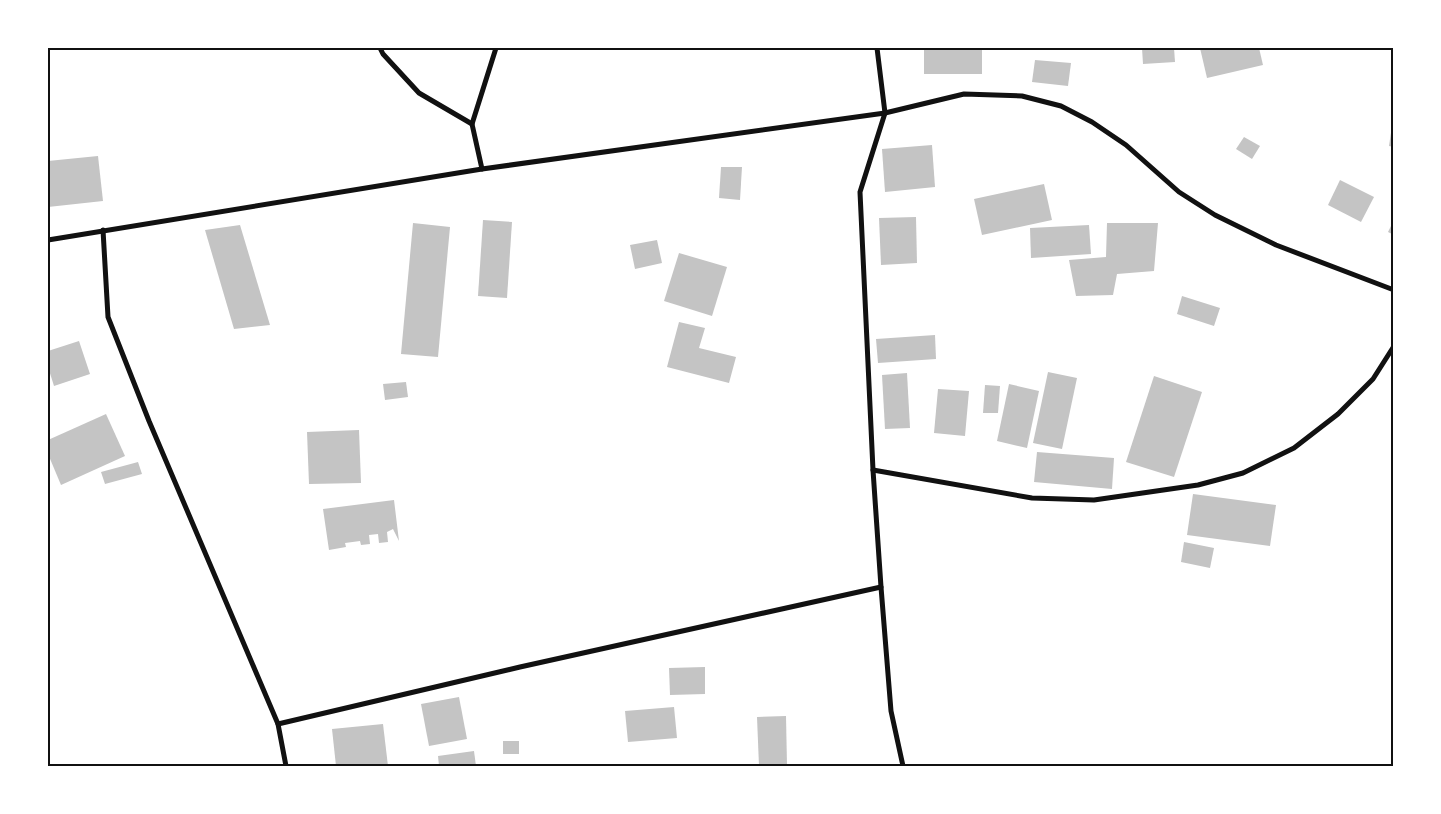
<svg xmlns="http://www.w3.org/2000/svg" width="1441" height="814" font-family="'DM Sans',sans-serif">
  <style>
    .building { fill: #c4c4c4 }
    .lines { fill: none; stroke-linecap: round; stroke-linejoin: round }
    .minor { stroke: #111; stroke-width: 5 }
    .neatline { fill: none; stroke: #111; stroke-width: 2 }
  </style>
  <rect width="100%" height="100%" fill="#fff"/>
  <g class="building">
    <rect x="924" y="48" width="58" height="26"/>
    <path d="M1142,48H1174L1175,62L1143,64Z"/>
    <path d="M1200,48H1259L1263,65L1207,78Z"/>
    <path d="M1035,60L1071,63L1068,86L1032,82Z"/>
    <path d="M1392,126H1394V147L1389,146Z"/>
    <path d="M1244,137L1260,146L1252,159L1236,149Z"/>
    <path d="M932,145L935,187L885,192L882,149Z"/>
    <path d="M98,156L103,201L48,207V161Z"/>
    <path d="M721,167H742L740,200L719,198Z"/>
    <path d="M1340,180L1374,197L1361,222L1328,205Z"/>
    <path d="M1044,184L1052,220L982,235L974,199Z"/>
    <path d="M916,217L917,263L881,265L879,218Z"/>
    <path d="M483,220L512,222L507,298L478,296Z"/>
    <path d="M1394,220V235L1388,232Z"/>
    <path d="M413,223L450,227L438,357L401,354Z"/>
    <path d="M1107,223H1158L1154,271L1117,274L1113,295L1076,296L1069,260L1106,257Z"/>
    <path d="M240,225L270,325L234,329L205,230Z"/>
    <path d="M1089,225L1091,254L1031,258L1030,228Z"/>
    <path d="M657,240L662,263L635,269L630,245Z"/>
    <path d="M679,253L727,267L712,316L664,301Z"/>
    <path d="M1182,296L1220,308L1214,326L1177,314Z"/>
    <path d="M679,322L705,328L699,348L736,357L729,383L667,367Z"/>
    <path d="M935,335L936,359L878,363L876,339Z"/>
    <path d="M79,341L90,374L54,386L48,367V351Z"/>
    <path d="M1048,372L1077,378L1062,449L1033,443Z"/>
    <path d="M907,373L910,428L885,429L882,375Z"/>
    <path d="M1154,376L1202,392L1174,477L1126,462Z"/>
    <path d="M406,382L408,397L385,400L383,384Z"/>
    <path d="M1009,384L1039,391L1027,448L997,441Z"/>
    <path d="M985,385L1000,386L998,413H983Z"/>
    <path d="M938,389L969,391L965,436L934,433Z"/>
    <path d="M106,414L125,456L61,485L48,454V440Z"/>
    <path d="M359,430L361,483L309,484L307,432Z"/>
    <path d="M1037,452L1114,458L1112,489L1034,482Z"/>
    <path d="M138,462L142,474L105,484L101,472Z"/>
    <path d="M1193,494L1276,505L1270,546L1187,535Z"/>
    <path d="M394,500L399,541L393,529L387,532L388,542L379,543L378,534L369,535L370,544L361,545L360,541L345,543L346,547L329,550L323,509Z"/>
    <path d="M1184,542L1214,548L1210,568L1181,562Z"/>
    <path d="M705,667V694L670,695L669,668Z"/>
    <path d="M459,697L467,739L429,746L421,704Z"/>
    <path d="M674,707L677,738L628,742L625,711Z"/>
    <path d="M786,716L787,765L759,766L757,717Z"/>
    <path d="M383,724L388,766H336L332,729Z"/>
    <rect x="503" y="741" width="16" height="13"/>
    <path d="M474,751L476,766H439L438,756Z"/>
  </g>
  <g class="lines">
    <g class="minor">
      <path d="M380,48L383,54L419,93L472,124"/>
      <path d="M877,48L885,113L860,192L873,470L881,587L891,711L903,766"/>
      <path d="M482,169L472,124L496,48"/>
      <path d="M103,230L108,317L149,421L278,724L286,766"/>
      <path d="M48,240L482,169L885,113L964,94L1022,96L1061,106L1092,122L1126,145L1179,192L1215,215L1276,245L1394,290"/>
      <path d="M873,470L1032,498L1094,500L1198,485L1243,473L1294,448L1338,414L1373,379L1394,346"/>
      <path d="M278,724L520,667L881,587"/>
    </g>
  </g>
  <rect width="1441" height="814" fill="none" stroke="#ffffff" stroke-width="98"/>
  <rect x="49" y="49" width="1343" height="716" class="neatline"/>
</svg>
